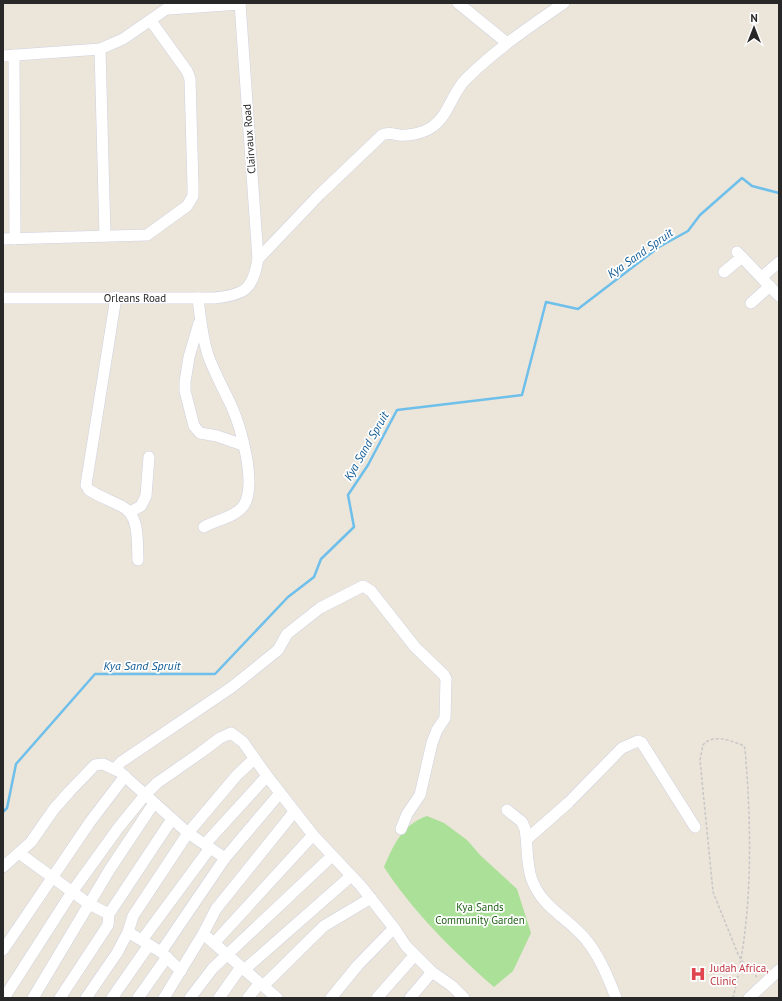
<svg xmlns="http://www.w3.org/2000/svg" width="782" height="1001" font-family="'PT Sans',sans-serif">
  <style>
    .green { fill: #aae098 }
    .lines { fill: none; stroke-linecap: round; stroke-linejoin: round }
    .stream { stroke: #6fbfeb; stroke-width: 2.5 }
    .minor-casing { stroke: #d0d1e1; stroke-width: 12 }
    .path { stroke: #c7c7c7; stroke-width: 1.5; stroke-dasharray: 3 2; stroke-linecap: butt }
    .minor { stroke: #fff; stroke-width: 11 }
    .labels { text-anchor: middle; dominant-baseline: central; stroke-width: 3.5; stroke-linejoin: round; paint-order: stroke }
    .street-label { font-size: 11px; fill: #282828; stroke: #fff }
    .park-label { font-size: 11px; fill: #23631b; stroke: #fff }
    .health-label { font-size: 11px; fill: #be3a42; stroke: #fff; text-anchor: start }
    .water-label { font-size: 12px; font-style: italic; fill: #115b94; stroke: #fff }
  </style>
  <rect width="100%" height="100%" fill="#ebe5da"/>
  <path class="green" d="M427,816L444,823L467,840L481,856L517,889L531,933L513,971L494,987C454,952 413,912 384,867C394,844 402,825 427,816Z"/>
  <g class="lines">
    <path class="stream" d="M3,812L7,808L16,764L95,674H215L288,597L314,577L321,559L354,527L348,495L368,465L397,410L522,395L546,302L578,309L659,247L688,231L700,215L742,178L752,186L779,193"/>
    <defs>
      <g id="minor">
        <path d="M458,3L507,43"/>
        <path d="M169,9L240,4"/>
        <path d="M100,49L105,236"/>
        <path d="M14,55L15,239"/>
        <path d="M3,56L100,49L123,39L175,3"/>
        <path d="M3,239L147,235L187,206L193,196V186L190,79L187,71L151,21"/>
        <path d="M737,252L779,296"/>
        <path d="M258,259L319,195L382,135C388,132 393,134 399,135C410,136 423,133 432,127C449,115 451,95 465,80C495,50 529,27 564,3"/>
        <path d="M724,272L742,257"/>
        <path d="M762,277L779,262"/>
        <path d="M116,297L86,485L89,490C100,497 112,501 123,507C140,516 137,543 138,560"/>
        <path id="s1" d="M3,298H214C245,295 253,289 258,259L240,3"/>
        <path d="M198,298C200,317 202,336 208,355C214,372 223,388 231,405C241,427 257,484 244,505C236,517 216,520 204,527"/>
        <path d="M751,303L770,286"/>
        <path d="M199,323L189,357L185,382V391L194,426L200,433L217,436L243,445"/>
        <path d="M130,512L141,506L146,496L149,457"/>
        <path d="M115,769L121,762L232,687L278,650L287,634L320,608L363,586L371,591L415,647L444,675L446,679L445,718L437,730L432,743L420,795L407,814L401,829"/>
        <path d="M507,810L522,822L525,829C528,846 526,865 532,880C542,908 570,919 587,941C600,957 609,979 616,998"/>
        <path d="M527,839L568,803L622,748L638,741L642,743L695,827"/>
        <path d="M205,844L267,776"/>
        <path d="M19,853L89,904L109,914"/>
        <path d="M3,867L31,842L54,809L69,792L95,765L103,764L120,772L188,833L225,858"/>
        <path d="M128,932L161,952L181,971"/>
        <path d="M208,938L277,998"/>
        <path d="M142,940L210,848"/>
        <path d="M215,942L313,835"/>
        <path d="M3,950L90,822L125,776"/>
        <path d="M161,952L225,858L280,793"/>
        <path d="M244,970L351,876"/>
        <path d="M263,986L324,926L371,898"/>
        <path d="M4,998L72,892L119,827L145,795L157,783L200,753L220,738L231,733L243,742L267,776L313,835L361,886L394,928L406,946L432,972L452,986L464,998"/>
        <path d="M33,998L110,869L154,803"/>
        <path d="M60,998L108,925L109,914L172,819"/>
        <path d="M86,998L117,953L128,932L133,916L188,833L237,775L254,759"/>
        <path d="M112,998L149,945"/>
        <path d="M138,998L167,957"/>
        <path d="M164,998L203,934L216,909L294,812"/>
        <path d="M190,998L213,968L332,856"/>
        <path d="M219,998L241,967"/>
        <path d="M248,998L259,984"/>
        <path d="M331,998L358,965L394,928"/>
        <path d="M377,998L414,956"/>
        <path d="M410,998L432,972"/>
        <path d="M749,998L779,970"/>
      </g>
    </defs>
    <use href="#minor" class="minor-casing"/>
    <path class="path" d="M733,998C753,917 752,832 745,749L744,746C733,741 712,733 703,745L700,760L713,892L738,954L742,961L757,977"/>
    <use href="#minor" class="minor"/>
  </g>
  <defs>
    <symbol id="hospital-bare" viewBox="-9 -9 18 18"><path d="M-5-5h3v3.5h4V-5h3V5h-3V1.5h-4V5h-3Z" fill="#e0444e" stroke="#fff" stroke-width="2.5" paint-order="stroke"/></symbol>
  </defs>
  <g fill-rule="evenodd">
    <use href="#hospital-bare" x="687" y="963" width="22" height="22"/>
  </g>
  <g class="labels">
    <g class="street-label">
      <text transform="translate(249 139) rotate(-94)">Clairvaux Road</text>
      <text stroke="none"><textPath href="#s1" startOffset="132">Orleans Road</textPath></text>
    </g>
    <g class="park-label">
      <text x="480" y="907">Kya Sands<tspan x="480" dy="13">Community Garden</tspan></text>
    </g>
    <g class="health-label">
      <text x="710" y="968">Judah Africa,<tspan x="710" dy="13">Clinic</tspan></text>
    </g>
    <g class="water-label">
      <text transform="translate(640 253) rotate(-35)">Kya Sand Spruit</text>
      <text transform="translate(366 446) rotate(-60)">Kya Sand Spruit</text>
      <text x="142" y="665">Kya Sand Spruit</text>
    </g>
  </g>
  <rect width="782" height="1001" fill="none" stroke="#282828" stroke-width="8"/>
  <g transform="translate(754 28)" stroke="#ffffff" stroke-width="3" paint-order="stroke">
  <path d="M0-3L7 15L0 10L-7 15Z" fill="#282828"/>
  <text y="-6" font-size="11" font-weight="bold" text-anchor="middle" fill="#282828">N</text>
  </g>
</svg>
